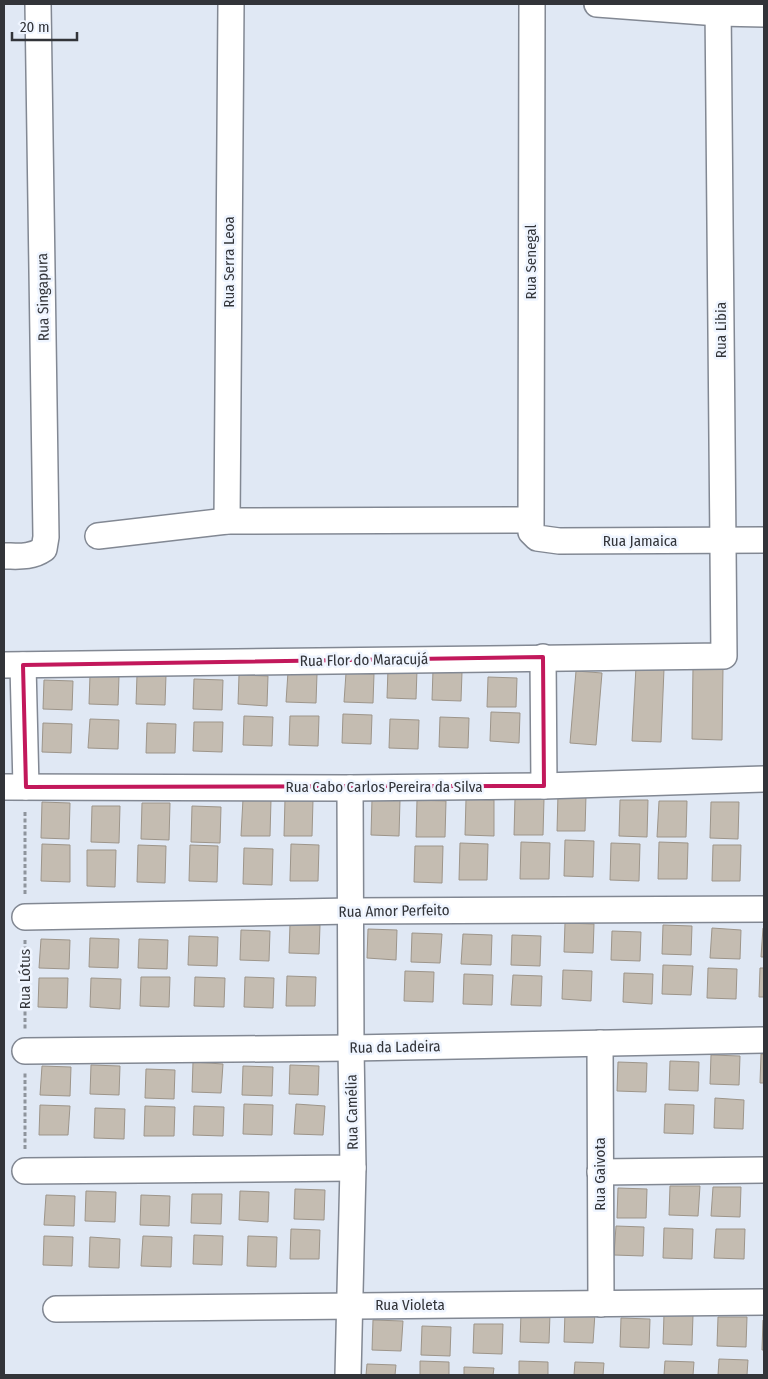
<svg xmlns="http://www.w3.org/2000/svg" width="768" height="1379" font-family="'Fira Sans Condensed',sans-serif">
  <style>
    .building { fill: #c4bcb1; stroke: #9d958a }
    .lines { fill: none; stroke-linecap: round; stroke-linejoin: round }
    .minor-casing { stroke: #828893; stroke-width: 28 }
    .path { stroke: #8e949c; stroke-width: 3; stroke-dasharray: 4 2.5; stroke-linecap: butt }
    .minor { stroke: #fff; stroke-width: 25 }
    .marked { fill: none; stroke: #c2185b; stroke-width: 4; stroke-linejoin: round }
    .labels { text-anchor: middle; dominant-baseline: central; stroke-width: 5; stroke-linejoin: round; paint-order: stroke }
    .street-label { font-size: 15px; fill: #323439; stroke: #eff5ff }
  </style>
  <rect width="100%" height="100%" fill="#e0e8f4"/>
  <g class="building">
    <path d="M636,667L664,669L661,742L632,741Z"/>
    <path d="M693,667L723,668L722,740L692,739Z"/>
    <path d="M388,669L417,670L416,699L387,698Z"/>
    <path d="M433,670L462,672L461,701L432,700Z"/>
    <path d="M576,671L602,673L596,745L570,743Z"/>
    <path d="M288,672L317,674L316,703L286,702Z"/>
    <path d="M346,673L374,674L373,703L344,702Z"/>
    <path d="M90,675L119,676L118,705L89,704Z"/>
    <path d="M137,675H166L165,705L136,704Z"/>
    <path d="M239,675L268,676L267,706L238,704Z"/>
    <path d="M488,677L517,678L516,707H487Z"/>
    <path d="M194,679L223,680L222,710L193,709Z"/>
    <path d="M44,680L73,681L72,710L43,709Z"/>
    <path d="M491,712L520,713L519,743L490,741Z"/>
    <path d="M343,714L372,715L371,744L342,743Z"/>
    <path d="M244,716L273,717L272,746L243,745Z"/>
    <path d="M290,716H319L318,746L289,745Z"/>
    <path d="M440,717L469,718L468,748L439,747Z"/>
    <path d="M90,719L119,720L118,749L88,748Z"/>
    <path d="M390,719L419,720L418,749L389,748Z"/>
    <path d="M194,722H223L222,752L193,751Z"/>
    <path d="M43,723L72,724L71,753L42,752Z"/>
    <path d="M147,723L176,724L175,753H146Z"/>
    <path d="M558,794L586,795L585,831H557Z"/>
    <path d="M515,798L544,799L543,835H514Z"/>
    <path d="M243,799L271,800L270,836H241Z"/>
    <path d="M285,799L313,800L312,836H284Z"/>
    <path d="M372,799L400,800L399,836L371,835Z"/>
    <path d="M466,799L494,800V836L465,835Z"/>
    <path d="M417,800L446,801L445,837H416Z"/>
    <path d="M620,800H648L647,837L619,836Z"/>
    <path d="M659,801H687L686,837H657Z"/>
    <path d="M42,802L70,803L69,839L41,838Z"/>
    <path d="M711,802H739L738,839L710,838Z"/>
    <path d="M142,803H170L169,840L141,839Z"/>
    <path d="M92,806H120L119,843L91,842Z"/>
    <path d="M192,806L221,807L220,843L191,842Z"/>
    <path d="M565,840L594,841L593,877L564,876Z"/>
    <path d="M521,842L550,843L549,879H520Z"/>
    <path d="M659,842L688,843L687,879H658Z"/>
    <path d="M460,843L488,844L487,880H459Z"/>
    <path d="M611,843L640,844L639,881L610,880Z"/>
    <path d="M42,844L70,845V882L41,881Z"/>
    <path d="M291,844L319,845L318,881H290Z"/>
    <path d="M138,845L166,846L165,883L137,882Z"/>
    <path d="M190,845L218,846L217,882L189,881Z"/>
    <path d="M713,845H741L740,881H712Z"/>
    <path d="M415,846H443L442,883L414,882Z"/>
    <path d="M244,848L273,849L272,885L243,884Z"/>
    <path d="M87,850H116L115,887L87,886Z"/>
    <path d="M565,923L594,924L593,953L564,952Z"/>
    <path d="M290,924L320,925L319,954L289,953Z"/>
    <path d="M663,925L692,926L691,955L662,954Z"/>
    <path d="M712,928L741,930L740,959L710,958Z"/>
    <path d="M763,928H764V957H761Z"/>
    <path d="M368,929L397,930L396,960L367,958Z"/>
    <path d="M241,930L270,931L269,961L240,960Z"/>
    <path d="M612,931L641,932L640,961L611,960Z"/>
    <path d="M412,933L442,934L440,963L411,962Z"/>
    <path d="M463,934L492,935L491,965L461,964Z"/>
    <path d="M512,935L541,936L540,966L511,965Z"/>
    <path d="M189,936L218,937L217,966L188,965Z"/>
    <path d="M90,938L119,939L118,968L89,967Z"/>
    <path d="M41,939L70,940L69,969L39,968Z"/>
    <path d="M139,939L168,940L167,969L138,968Z"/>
    <path d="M663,965L693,966L691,995L662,994Z"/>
    <path d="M708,968L737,969L736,999L707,998Z"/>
    <path d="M760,968H764V997H759Z"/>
    <path d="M563,970L592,971L591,1001L562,999Z"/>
    <path d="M405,971L434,972L433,1002L404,1001Z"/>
    <path d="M624,973L653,974L652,1004L623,1002Z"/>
    <path d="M464,974L493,975L492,1005L463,1004Z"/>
    <path d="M513,975L542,976L541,1006L511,1005Z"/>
    <path d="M287,976L316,977L315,1006H286Z"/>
    <path d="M141,977H170L169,1007L140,1006Z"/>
    <path d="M195,977L225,978L224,1007L194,1006Z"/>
    <path d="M245,977L274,978L273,1008L244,1007Z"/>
    <path d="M39,978H68L67,1008L38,1007Z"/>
    <path d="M91,978L121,979L120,1009L90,1007Z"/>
    <path d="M761,1054H764V1083H760Z"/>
    <path d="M711,1055L740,1056L739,1085L710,1084Z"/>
    <path d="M670,1061L699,1062L698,1091L669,1090Z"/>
    <path d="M193,1062L223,1064L221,1093L192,1092Z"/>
    <path d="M618,1062L647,1063L646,1092L617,1091Z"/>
    <path d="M91,1065L120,1066L119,1095L90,1094Z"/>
    <path d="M290,1065L319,1066L318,1095L289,1094Z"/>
    <path d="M42,1066L71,1067L70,1096L40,1095Z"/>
    <path d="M243,1066L273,1067L272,1096L242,1095Z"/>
    <path d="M146,1069L175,1070L174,1099L145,1098Z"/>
    <path d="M715,1098L744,1100L743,1129L714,1128Z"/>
    <path d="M244,1104L273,1105L272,1135L243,1134Z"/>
    <path d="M296,1104L325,1106L323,1135L294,1134Z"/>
    <path d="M665,1104L694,1105L693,1134L664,1133Z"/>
    <path d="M40,1105L70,1106L68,1135H39Z"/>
    <path d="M145,1106L175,1107L174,1136H144Z"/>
    <path d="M194,1106L224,1107L223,1136L193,1135Z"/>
    <path d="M95,1108L125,1109L124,1139L94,1138Z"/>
    <path d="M670,1186H700L698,1216L669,1215Z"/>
    <path d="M713,1187H741L740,1217L711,1216Z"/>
    <path d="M618,1188L647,1189L646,1218H617Z"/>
    <path d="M295,1189L325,1190L324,1220L294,1219Z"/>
    <path d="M86,1191L116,1192L115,1222L85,1221Z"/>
    <path d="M240,1191L269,1192L268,1222L239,1220Z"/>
    <path d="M192,1194H222L221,1224L191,1223Z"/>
    <path d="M46,1195L75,1196L74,1226L44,1225Z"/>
    <path d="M141,1195L170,1196L169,1226L140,1225Z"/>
    <path d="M616,1226L644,1227L643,1256L614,1255Z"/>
    <path d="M664,1228L693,1229L692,1259L663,1258Z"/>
    <path d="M291,1229L320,1230L319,1259H290Z"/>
    <path d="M716,1229H745L744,1259L714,1258Z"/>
    <path d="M194,1235L223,1236L222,1265L193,1264Z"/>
    <path d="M44,1236L73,1237L72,1266L43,1265Z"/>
    <path d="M143,1236L172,1237L171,1267L141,1266Z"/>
    <path d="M248,1236L277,1237L276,1267L247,1266Z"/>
    <path d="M90,1237L120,1239L119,1268L89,1267Z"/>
    <path d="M565,1312L595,1313L593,1343L564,1342Z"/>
    <path d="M521,1313L550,1314L549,1343L520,1342Z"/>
    <path d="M664,1314L693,1315L692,1345L663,1344Z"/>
    <path d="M718,1317H747L746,1347L717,1346Z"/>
    <path d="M621,1318L650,1319L649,1348L620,1347Z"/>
    <path d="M373,1320L403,1321L401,1351L372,1350Z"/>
    <path d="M763,1320H764V1350H762Z"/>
    <path d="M474,1324H503L502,1354L473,1353Z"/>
    <path d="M422,1326L451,1327L450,1356L421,1355Z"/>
    <path d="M719,1359L748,1360L747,1375H718Z"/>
    <path d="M420,1361L449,1362V1375H420Z"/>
    <path d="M519,1361L548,1362V1375H519Z"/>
    <path d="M665,1361L694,1362L693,1375H664Z"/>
    <path d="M575,1362L604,1363L603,1375H574Z"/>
    <path d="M367,1364L396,1365L395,1375H366Z"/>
    <path d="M464,1367L494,1368L493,1375H464Z"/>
  </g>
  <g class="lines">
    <defs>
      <g id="minor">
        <path d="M532,4L531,532L537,538L559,541L764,540"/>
        <path d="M597,4L718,13L764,14"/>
        <path d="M227,521L231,4"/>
        <path d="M98,536L227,521L530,520"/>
        <path d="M4,556C18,556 31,558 44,549L46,537L38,4"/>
        <path d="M543,657L544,786"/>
        <path d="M4,665L724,656L718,4"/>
        <path d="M23,665L26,787"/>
        <path d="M4,787L350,788L544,786L764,779"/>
        <path d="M25,917L352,911L764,909"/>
        <path d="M600,1043L601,1304"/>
        <path d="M25,1051L351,1048L764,1040"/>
        <path d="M25,1171L353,1168L351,1048L350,788"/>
        <path d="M600,1172L764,1170"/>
        <path d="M56,1309L764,1302"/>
        <path d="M348,1375L353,1168"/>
      </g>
    </defs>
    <use href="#minor" class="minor-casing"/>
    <g class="path">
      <path d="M25,894V810"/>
      <path d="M25,940V1029"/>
      <path d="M25,1149V1073"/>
    </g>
    <use href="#minor" class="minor"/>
  </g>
  <path class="marked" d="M543,657L544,786L26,787L23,665Z"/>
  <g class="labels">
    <g class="street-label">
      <text transform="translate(229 262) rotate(-90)">Rua Serra Leoa</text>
      <text transform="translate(531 262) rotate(-90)">Rua Senegal</text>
      <text transform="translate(43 297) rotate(-91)">Rua Singapura</text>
      <text transform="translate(721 330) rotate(-90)">Rua Libia</text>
      <text x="640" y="541">Rua Jamaica</text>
      <text transform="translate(364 660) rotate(-1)">Rua Flor do Maracujá</text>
      <text x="384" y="787">Rua Cabo Carlos Pereira da Silva</text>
      <text transform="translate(394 911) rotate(-1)">Rua Amor Perfeito</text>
      <text transform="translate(25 979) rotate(-90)">Rua Lótus</text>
      <text transform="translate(395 1047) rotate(-1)">Rua da Ladeira</text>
      <text transform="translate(352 1112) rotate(-91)">Rua Camélia</text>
      <text transform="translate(600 1174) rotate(-90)">Rua Gaivota</text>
      <text x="410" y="1305">Rua Violeta</text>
    </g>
  </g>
  <rect width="768" height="1379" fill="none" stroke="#323439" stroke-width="10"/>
  <path d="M12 32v8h65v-8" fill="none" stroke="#323439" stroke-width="2.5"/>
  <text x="20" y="32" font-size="15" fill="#323439" stroke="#eff5ff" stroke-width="4" paint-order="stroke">20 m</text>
</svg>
